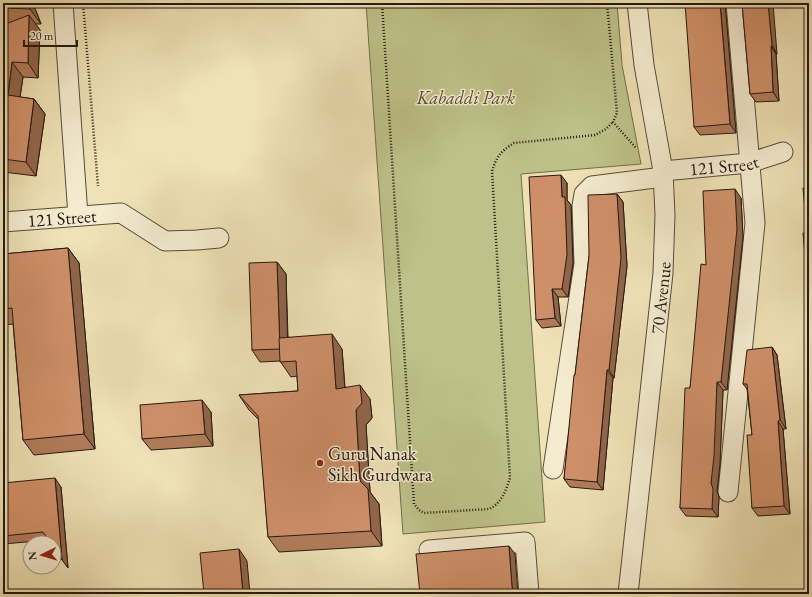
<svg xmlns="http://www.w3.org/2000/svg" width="812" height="597" font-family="'EB Garamond',serif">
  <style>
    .park { fill: #bec28a; stroke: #706e4e }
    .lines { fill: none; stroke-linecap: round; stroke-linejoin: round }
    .minor-casing { stroke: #564b3a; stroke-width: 21 }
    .path { stroke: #231911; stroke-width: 2.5; stroke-dasharray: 1 2; stroke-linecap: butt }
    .minor { stroke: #f5ecd0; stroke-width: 19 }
    .wall { fill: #b27c5a; stroke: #231911 }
    .shaded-wall { fill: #91654a; stroke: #231911 }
    .building { fill: #cf9069; stroke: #231911 }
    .poi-dot { fill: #8f2418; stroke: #f5ecd0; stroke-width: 1.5 }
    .labels { text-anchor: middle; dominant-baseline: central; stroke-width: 3; stroke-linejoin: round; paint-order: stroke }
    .park-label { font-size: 18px; font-style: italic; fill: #524c35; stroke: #f5ecd0 }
    .street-label { font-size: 18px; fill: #231911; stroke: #f5ecd0 }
    .poi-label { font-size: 18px; fill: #231911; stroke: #f5ecd0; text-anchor: start }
  </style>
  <rect width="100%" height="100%" fill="#efe2b6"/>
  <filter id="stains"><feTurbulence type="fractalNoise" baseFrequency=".005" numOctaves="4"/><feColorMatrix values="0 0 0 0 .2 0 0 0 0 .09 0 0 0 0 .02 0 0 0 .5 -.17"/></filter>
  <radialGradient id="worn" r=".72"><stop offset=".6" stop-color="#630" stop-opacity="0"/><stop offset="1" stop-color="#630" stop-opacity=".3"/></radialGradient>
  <path class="park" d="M366,3H617L622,65L641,164L521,174L545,522L403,534Z"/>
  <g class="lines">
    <defs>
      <g id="minor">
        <path d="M63,3L78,216"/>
        <path id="s1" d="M663,171L749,163L783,152"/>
        <path id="s2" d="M3,222L121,213L165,241L197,240L219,238"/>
        <path d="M553,469L584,264L582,206L584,194L592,186L663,177"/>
        <path d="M728,492L755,223L736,3"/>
        <path d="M429,550L525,542L529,594"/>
        <path id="s3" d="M628,594L663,273L665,215L663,171L644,65L637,3"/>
      </g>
    </defs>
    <use href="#minor" class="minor-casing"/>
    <g class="path">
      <path d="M83,3L98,186"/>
      <path d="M382,3L414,504L419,510L424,513L489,509C502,503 506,490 510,478L492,171C497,156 500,152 514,143L595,135L606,129L613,122"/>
      <path d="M607,3L617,113L613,122L636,148"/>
    </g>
    <use href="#minor" class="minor"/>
  </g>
  <g class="wall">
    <path d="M3,3H33L41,24H35L40,30L38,78L23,77L20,97L34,99L45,114L36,176L3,172V25L8,23H3Z"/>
    <path d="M742,3L777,54H776L779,101L756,102L750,94Z"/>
    <path d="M725,4L736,133L700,135L694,127Z"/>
    <path d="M567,183V200L571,205L573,263L568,297H558L561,326L542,328L536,320Z"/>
    <path d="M617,194L623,202L627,266L614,378H613L603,490L570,487L564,479L575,375L589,256Z"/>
    <path d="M741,198L743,237L727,390H723L720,464L717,491L719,497L718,517L686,516L680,508L690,388L706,265Z"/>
    <path d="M68,248L79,263L95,449L34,455L23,440L13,324L3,325V254Z"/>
    <path d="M277,262L286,274L288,337L342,349L345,387L370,399L372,418L366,425L370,492L379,504L382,546L279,552L268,537L259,420L249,410L239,395L298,391L297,376L291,377L280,361L260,362L252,350Z"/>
    <path d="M772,347L777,355L786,429H783L790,514L758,516L752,508V435L747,389L743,384Z"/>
    <path d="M211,412L213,446L151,450L142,439Z"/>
    <path d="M3,483L61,487L68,568L49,540L3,544Z"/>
  </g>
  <g class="shaded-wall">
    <path d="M28,3H33L41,24L30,9Z"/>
    <path d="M720,3H725L736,133L730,124Z"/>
    <path d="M768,3H773L777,54L772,45Z"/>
    <path d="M29,15L40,30L38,78L28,63Z"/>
    <path d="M771,46L776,54L779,101L773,92Z"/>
    <path d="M12,62L23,77L18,110L8,95Z"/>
    <path d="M34,99L45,114L36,176L26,162Z"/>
    <path d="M561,175L567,183V200L571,205L573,263L568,297L562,289V197Z"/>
    <path d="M735,189L741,198L743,237L727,390L721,382Z"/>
    <path d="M617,194L623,202L627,266L614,378L609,370Z"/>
    <path d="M68,248L79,263L95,449L84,434Z"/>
    <path d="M277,262L286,274L288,361L280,349Z"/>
    <path d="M552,289L558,297L561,326L555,318Z"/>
    <path d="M332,334L342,349L346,404L336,389Z"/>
    <path d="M772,347L777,355L786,429L780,420Z"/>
    <path d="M607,370L613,378L603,490L597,482Z"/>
    <path d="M717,382L723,390L720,464L717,491L719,497L718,517L712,509L711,483Z"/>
    <path d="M360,385L370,399L372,418L366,425L370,492L379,504L382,546L371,531L360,481L356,410Z"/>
    <path d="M202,400L211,412L213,446L205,434Z"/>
    <path d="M778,421L783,429L790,514L784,506Z"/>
    <path d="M55,478L61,487L68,568L62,560Z"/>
    <path d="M509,546L515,554L518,594H516L514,592L512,587Z"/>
    <path d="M239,549L247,561L250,594H243Z"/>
  </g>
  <g class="building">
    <path d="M3,3H28L30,9L3,8Z"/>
    <path d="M685,3H720L730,124L694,127Z"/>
    <path d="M742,3H768L772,45L771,46L773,92L750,94Z"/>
    <path d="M29,15L28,63L12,62L8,95L34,99L26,162L3,159V25Z"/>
    <path d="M561,175L562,197H565L567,255L562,289H552L555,318L536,320L529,177Z"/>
    <path d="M803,188H809V323L805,278H807L803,233L807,232Z"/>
    <path d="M735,189L737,229L721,382H717L714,456L711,483L713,489L712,509L680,508L685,388H690L701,264L706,265L703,191Z"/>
    <path d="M617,194L621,258L609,370H607L597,482L564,479L574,375H575L589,256L588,195Z"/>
    <path d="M68,248L84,434L23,440L12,308L3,309V254Z"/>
    <path d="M277,262L280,349L252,350L249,263Z"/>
    <path d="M332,334L336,389L360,385L362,403L356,410L360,481L368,489L371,531L268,537L258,416L239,395L298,391L296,361L280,362L279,338Z"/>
    <path d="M772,347L780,420L778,421L784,506L752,508L747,435H752L747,384H743L747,350Z"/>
    <path d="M202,400L205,434L142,439L140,405Z"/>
    <path d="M55,478L62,560L54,548V543H51L43,532L3,536V483Z"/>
    <path d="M509,546L512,587L514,592L516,594H420L416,554Z"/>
    <path d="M239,549L243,594H204L200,553Z"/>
  </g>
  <circle class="poi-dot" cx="320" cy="463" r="4"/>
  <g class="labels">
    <g class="park-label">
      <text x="466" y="97">Kabaddi Park</text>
    </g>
    <g class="street-label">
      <text stroke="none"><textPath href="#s1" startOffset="61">121 Street</textPath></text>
      <text stroke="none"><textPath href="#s2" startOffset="59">121 Street</textPath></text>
      <text stroke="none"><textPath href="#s3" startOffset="298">70 Avenue</textPath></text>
    </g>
    <g class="poi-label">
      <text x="328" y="453">Guru Nanak<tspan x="328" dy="21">Sikh Gurdwara</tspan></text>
    </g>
  </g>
  <rect width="812" height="597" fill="none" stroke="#efe2b6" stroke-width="16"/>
  <rect x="4" y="4" width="804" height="589" fill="none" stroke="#231911" stroke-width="2"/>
  <rect x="8" y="8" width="796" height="581" fill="none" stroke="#231911"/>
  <g transform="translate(42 555) rotate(265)"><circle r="19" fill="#f5ecd0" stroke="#a19884"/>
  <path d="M0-3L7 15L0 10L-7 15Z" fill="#8f2418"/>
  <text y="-6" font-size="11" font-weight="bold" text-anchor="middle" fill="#231911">N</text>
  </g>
  <path d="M24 40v6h53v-6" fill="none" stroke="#231911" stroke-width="2"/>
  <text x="30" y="40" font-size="12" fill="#231911" stroke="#f5ecd0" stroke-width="3" paint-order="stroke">20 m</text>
  <rect width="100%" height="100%" filter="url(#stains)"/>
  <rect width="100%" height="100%" fill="url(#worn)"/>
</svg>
